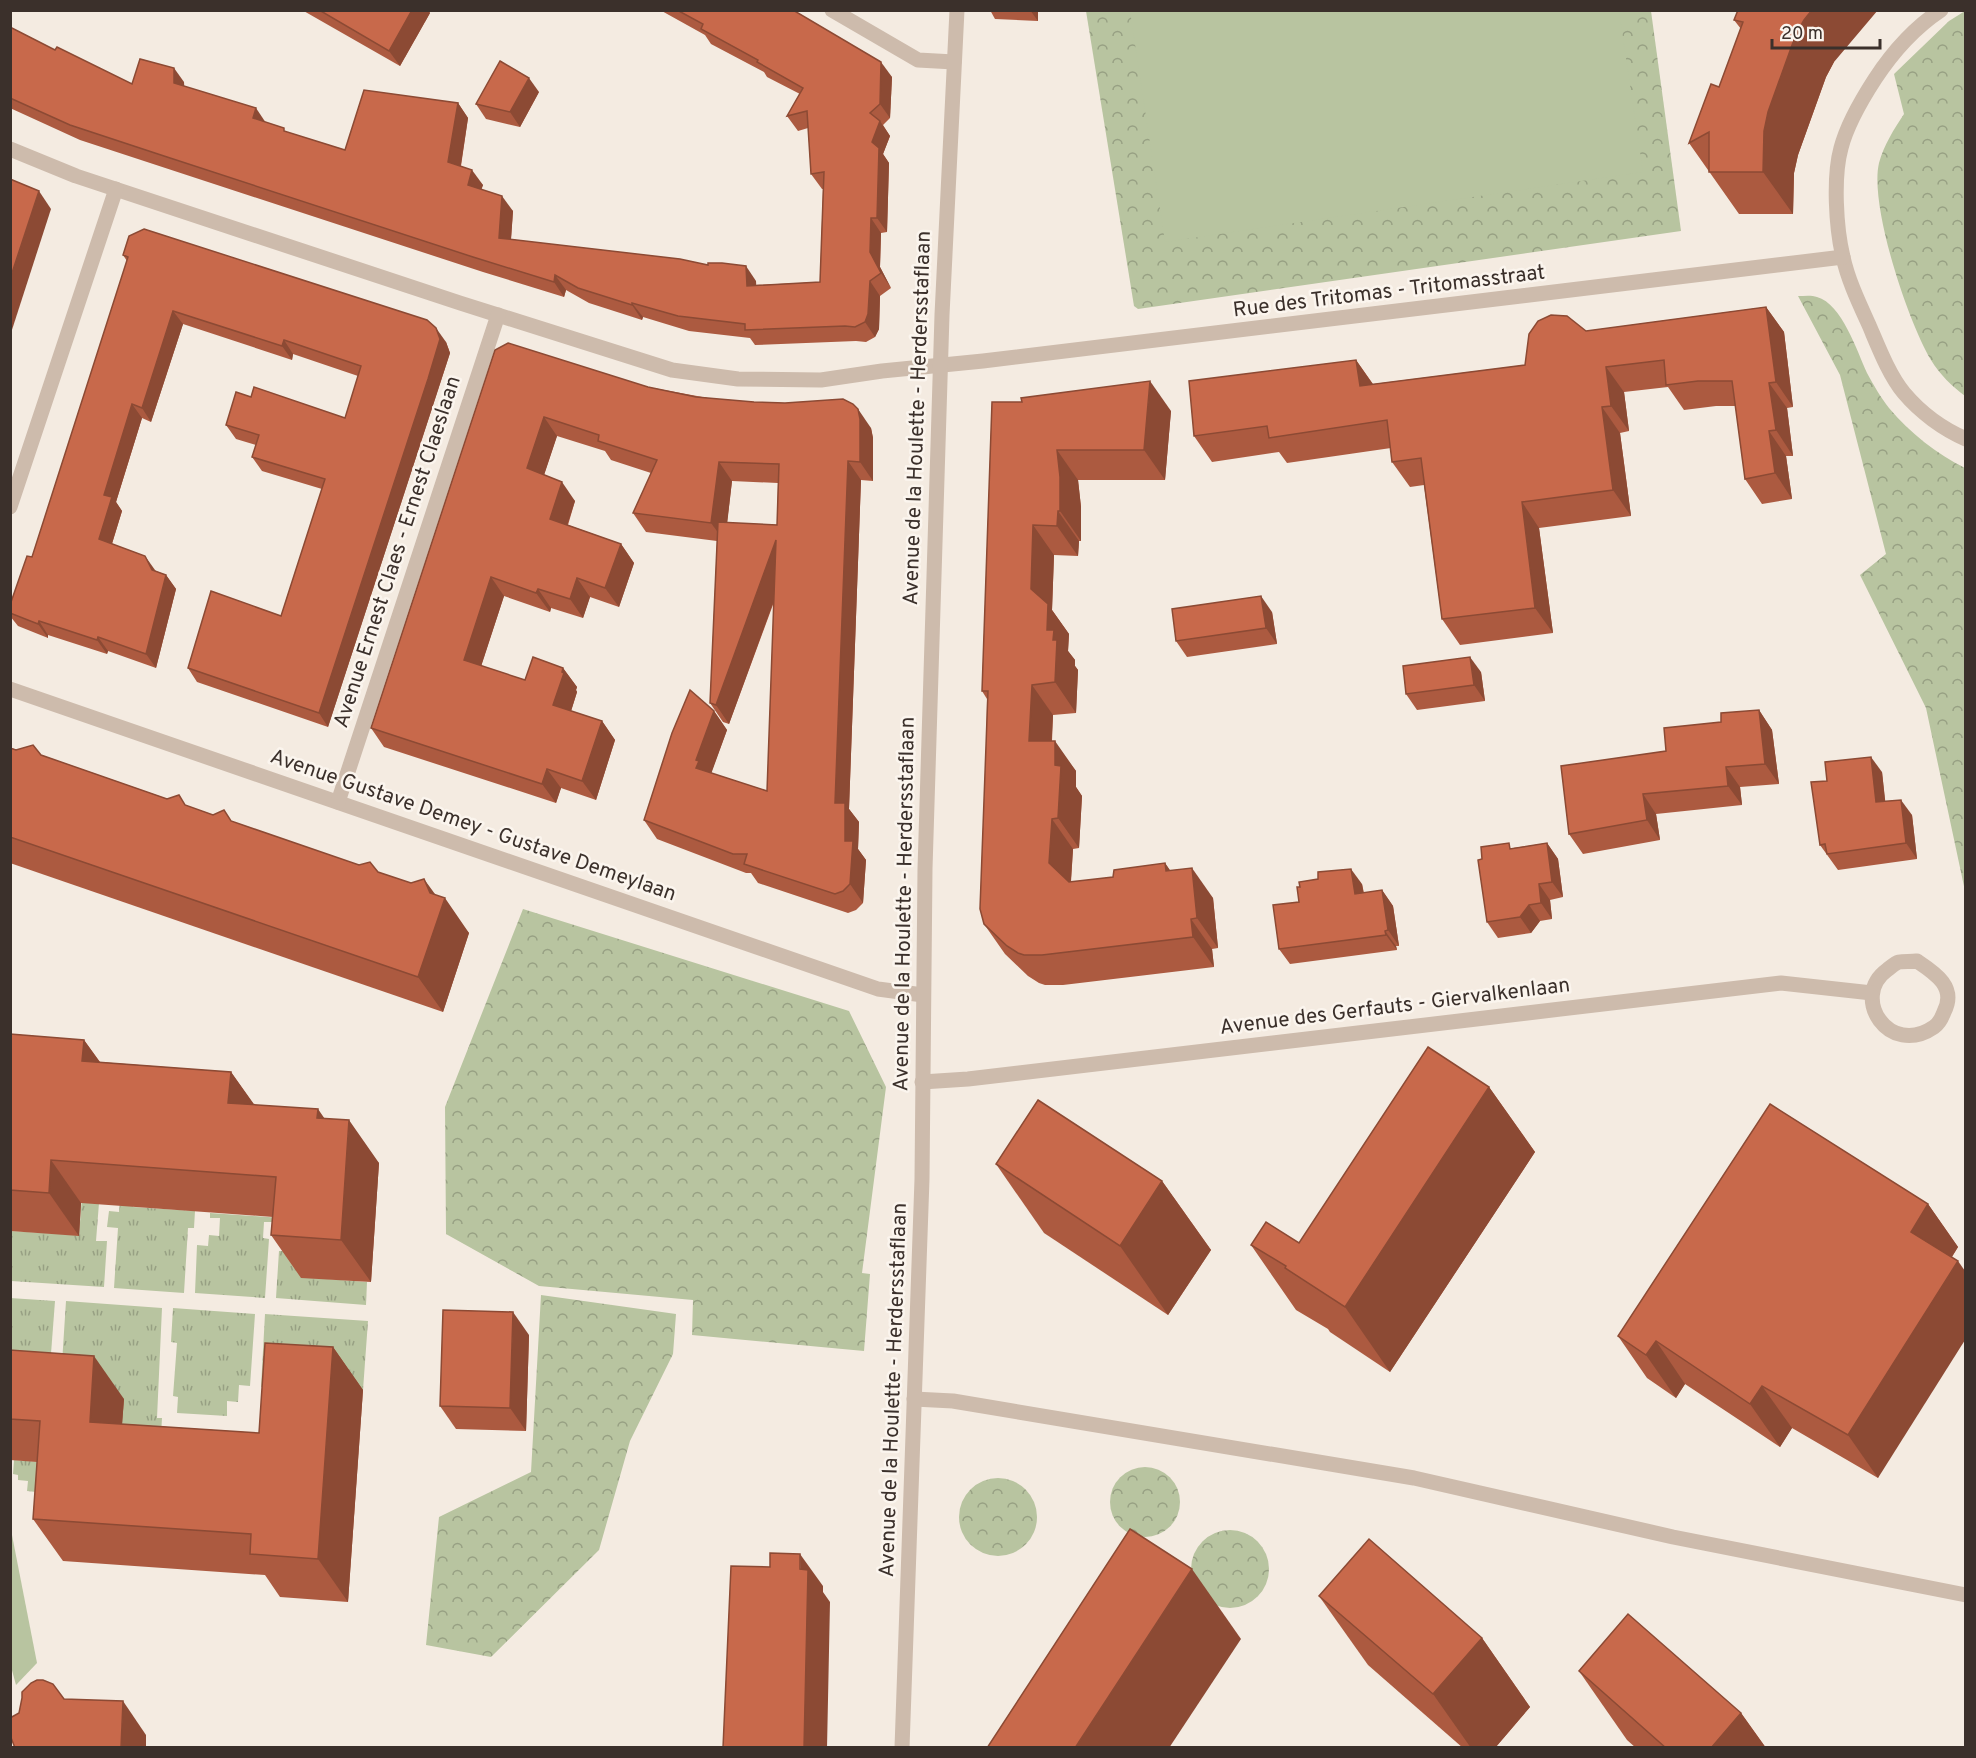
<svg xmlns="http://www.w3.org/2000/svg" width="1976" height="1758" font-family="Overpass,sans-serif">
  <style>
    .grass { fill: url(#grass-tufts) }
    .forest { fill: url(#forest-crowns) }
    .garden { fill: #b8c4a0 }
    .lines { fill: none; stroke-linecap: round; stroke-linejoin: round }
    .minor { stroke: #cdbbac; stroke-width: 15 }
    .wall { fill: #ac5a40; fill-rule: evenodd }
    .shaded-wall { fill: #8c4a34 }
    .building { fill: #c8694b; stroke: #8c4a34; stroke-width: 1.5 }
    .labels { text-anchor: middle; dominant-baseline: central; stroke-width: 5; stroke-linejoin: round; paint-order: stroke }
    .street-label { font-size: 21px; fill: #3b302b; stroke: #fbf5ee }
  </style>
  <defs>
    <pattern id="grass-tufts" width="24" height="20" patternUnits="userSpaceOnUse" patternTransform="scale(1.5)"><rect width="24" height="20" fill="#b8c4a0"/><path d="M3 7l-1-3M5 7V3M7 7l1-3M15 17l-1-3M17 17v-4M19 17l1-3" fill="none" stroke="#97a083"/></pattern>
    <pattern id="forest-crowns" width="20" height="18" patternUnits="userSpaceOnUse" patternTransform="scale(1.5)"><rect width="20" height="18" fill="#b8c4a0"/><path d="M2 6a3 3 0 1 1 6 0M12 15a3 3 0 1 1 6 0" fill="none" stroke="#97a083"/></pattern>
  </defs>
  <rect width="100%" height="100%" fill="#f4ebe1"/>
  <g class="grass">
    <path d="M84,1171L99,1203L96,1241H107L104,1287L11,1281L10,1231L79,1235Z"/>
    <path d="M135,1175L133,1207L195,1211L194,1228H188L184,1293L114,1288L118,1228L107,1227L109,1211L119,1212L121,1190Z"/>
    <path d="M210,1213L282,1218L281,1222H264L263,1238L269,1239L265,1298L195,1293L197,1245L208,1246L209,1235L219,1236L220,1218H210Z"/>
    <path d="M279,1251H286L301,1277L367,1282L366,1305L276,1298Z"/>
    <path d="M10,1298L55,1301L49,1380L11,1378Z"/>
    <path d="M66,1301L162,1308L157,1418H162L159,1467L60,1394Z"/>
    <path d="M173,1308L255,1314L250,1386L239,1385L238,1402L227,1401V1416L177,1413L178,1397L173,1396L177,1343L171,1342Z"/>
    <path d="M265,1314L368,1321L363,1390L295,1385L261,1387Z"/>
    <path d="M14,1460L70,1464L36,1492L27,1491L28,1481L18,1480V1475L13,1474Z"/>
  </g>
  <g class="forest">
    <path d="M1086,11H1651L1681,231L1138,309L1134,306Z"/>
    <path d="M1965,11V396C1952,386 1940,375 1931,360C1908,322 1869,205 1879,163C1884,145 1894,129 1904,114L1894,74L1949,21Z"/>
    <path d="M1798,296C1804,296 1812,295 1817,297C1842,304 1857,351 1867,373C1873,384 1881,398 1889,408C1910,433 1937,454 1965,468V891L1926,708L1860,575L1886,554L1840,375Z"/>
    <path d="M523,909L849,1011L886,1087L862,1273L870,1274L864,1351L692,1335L693,1300L539,1286L446,1234L445,1107Z"/>
    <path d="M541,1295L676,1314L673,1354L630,1441L599,1550L491,1657L426,1645L439,1517L531,1472Z"/>
    <circle cx="1145" cy="1502" r="35"/>
    <circle cx="998" cy="1517" r="39"/>
    <circle cx="1230" cy="1569" r="39"/>
  </g>
  <g class="garden">
    <path d="M1130,11H1619L1643,172L1165,242Z"/>
    <path d="M11,1530L37,1663L16,1685L10,1663Z"/>
  </g>
  <g class="lines">
    <g class="minor">
      <path d="M832,10L918,60L954,62"/>
      <path d="M1941,10C1914,28 1892,53 1875,79C1862,99 1847,125 1841,148C1833,177 1836,228 1843,257C1848,280 1859,303 1869,325C1878,346 1889,375 1904,393C1920,412 1943,429 1966,439"/>
      <path d="M10,149L76,176L460,303L672,370L738,379L821,380L882,371L983,361L1843,257"/>
      <path d="M10,507L116,189"/>
      <path d="M10,689L878,989L923,995"/>
      <path d="M338,802L498,315"/>
      <path d="M1917,961C1935,973 1957,987 1944,1012C1942,1017 1940,1023 1934,1027C1889,1058 1850,997 1887,970C1891,967 1895,963 1899,962C1904,961 1911,962 1917,961Z"/>
      <path d="M922,1082L968,1079L1781,983L1872,993"/>
      <path d="M914,1399L953,1401L1414,1478L1673,1537L1966,1595"/>
      <path d="M902,1748L922,1179L925,869L942,315L957,10"/>
    </g>
  </g>
  <g class="wall">
    <path d="M302,10H428L430,13L400,66Z"/>
    <path d="M660,10H793L892,77L890,118L883,125L890,136L883,154L889,163L887,232L881,233L880,267L891,288L880,296L879,329L875,337L866,342L856,341L755,345L750,338L689,331L643,317L642,320L589,303L566,290L564,297L483,272L80,140L10,108V27L55,50L132,84L184,82V86L287,132L345,150L458,103L468,118L461,166L483,185L481,189L513,211L511,239L756,281V285L820,282L823,189H822L811,174L808,128L798,131L787,116L800,94L767,77L764,72L711,44L705,35Z"/>
    <path d="M990,10H1038V21L995,19Z"/>
    <path d="M1738,10L1834,62L1826,77L1798,155L1794,173L1793,214H1739L1689,143L1719,87L1741,29L1734,20Z"/>
    <path d="M539,92L520,127L486,119L476,104Z"/>
    <path d="M123,255L446,342L450,353L437,393L328,727L197,682L188,668L281,616L322,489L262,471L252,457L256,445L236,439L226,425L251,397L345,418L358,376L293,354L292,360L183,324L151,422L142,418L116,502L122,511L112,544L156,571L166,575L176,589L156,668L108,651L107,654L48,635V638L18,626L10,616V605L32,557L127,261Z"/>
    <path d="M1766,307L1784,332L1793,407L1787,408L1793,456H1786L1792,499L1762,504L1745,479L1736,406H1716L1684,410L1668,387L1624,392L1629,431L1620,433L1631,516L1539,528L1553,633L1460,645L1442,619L1424,485L1410,487L1392,462L1391,448L1287,463L1279,452L1212,462L1194,436L1356,360L1373,384L1525,365L1586,331Z"/>
    <path d="M495,350L648,387L871,428L873,438V481L861,480L849,809L859,822L858,849L866,860L863,903L856,910L848,913L758,883L751,873H746L657,839L644,820L714,711L727,730L711,773L767,791L774,602L729,724L723,722L710,703L717,541L646,532L633,513L651,473L611,460L605,451L557,436L544,475L575,501L568,525L621,544L634,563L619,607L590,597L583,618L551,608L550,612L504,596L481,666L525,680L563,668L577,687L576,690L577,692L571,711L602,721L615,740L596,800L561,788L556,803L384,747L371,728ZM732,481L778,483L777,525L727,523Z"/>
    <path d="M992,402L1171,411L1165,480H1078L1081,507V541H1079L1078,556L1054,555L1052,610L1069,634L1068,651L1075,660V666L1078,670L1076,713L1053,715L1052,741L1076,771V787L1082,796L1079,848L1073,849L1071,882L1113,877L1165,863L1170,871L1213,898L1218,948L1212,949L1214,967L1063,985H1045L1039,983L1028,976L1005,954L984,924L987,699L982,691Z"/>
    <path d="M1272,612L1277,644L1187,657L1176,641Z"/>
    <path d="M1481,672L1485,701L1417,710L1406,694Z"/>
    <path d="M1759,710L1772,730L1779,784L1740,787L1742,805L1656,814L1660,840L1583,854L1569,834L1666,751L1721,722Z"/>
    <path d="M10,748L41,755L378,872L436,895L469,933L443,1012L10,863Z"/>
    <path d="M1882,772L1885,801L1912,815L1917,859L1838,870L1820,845L1827,781Z"/>
    <path d="M1547,843L1558,859L1563,897L1550,900L1552,919L1540,921L1531,933L1498,938L1487,922L1482,859L1513,848Z"/>
    <path d="M1362,884L1364,893L1382,890L1393,906L1399,946H1396L1397,950L1290,964L1279,949L1299,902Z"/>
    <path d="M10,1034L84,1040L100,1062L231,1072L254,1105L325,1119L379,1163L371,1282L301,1278L271,1235L273,1217L81,1203L79,1236L10,1231Z"/>
    <path d="M1489,1087L1535,1152L1390,1372L1330,1332L1328,1329L1296,1310L1251,1245L1299,1243Z"/>
    <path d="M996,1164L1162,1181L1211,1250L1168,1315L1044,1233Z"/>
    <path d="M1928,1204L1958,1247L1952,1257L1878,1478L1792,1428L1780,1447L1685,1384L1676,1398L1647,1378L1618,1336Z"/>
    <path d="M529,1335L526,1431L456,1429L440,1406Z"/>
    <path d="M333,1347L363,1390L348,1602L280,1597L265,1575L63,1561L33,1519L37,1462L10,1460V1350L124,1399L122,1424L259,1433Z"/>
    <path d="M1319,1596L1482,1638L1530,1707L1495,1748H1463L1368,1665Z"/>
    <path d="M1579,1671L1741,1713L1766,1748H1636L1627,1740Z"/>
  </g>
  <g class="shaded-wall">
    <path d="M412,10H428L430,13L400,66L389,51Z"/>
    <path d="M1030,10H1038V21Z"/>
    <path d="M1812,10H1878L1834,62L1826,77L1798,155L1794,173L1793,214L1763,172L1764,131L1768,112L1796,34L1804,20Z"/>
    <path d="M881,62L892,77L890,118L880,104Z"/>
    <path d="M174,68L184,82L185,98L174,83Z"/>
    <path d="M529,78L539,92L520,127L510,112Z"/>
    <path d="M458,103L468,118L459,177L448,162Z"/>
    <path d="M256,108L266,123L253,118Z"/>
    <path d="M880,121L890,136L883,154L889,163L887,232L877,218L872,142Z"/>
    <path d="M472,170L483,185L478,200L468,185Z"/>
    <path d="M39,191L51,209L10,336V279Z"/>
    <path d="M502,196L513,211L510,253L499,238Z"/>
    <path d="M871,218L881,233L880,267L891,288L881,273L870,252Z"/>
    <path d="M746,266L756,281L757,300L747,286Z"/>
    <path d="M555,275L566,290L564,297L554,282Z"/>
    <path d="M870,281L880,296L879,329L875,337L865,322Z"/>
    <path d="M632,303L643,317L642,320L632,305Z"/>
    <path d="M1766,307L1784,332L1793,407L1776,382Z"/>
    <path d="M173,311L183,324L151,422L142,408Z"/>
    <path d="M436,328L446,342L450,353L437,393L328,727L319,713Z"/>
    <path d="M284,340L293,354L292,360L282,346Z"/>
    <path d="M1356,360L1374,386H1360Z"/>
    <path d="M1606,367L1624,392L1629,431L1611,406Z"/>
    <path d="M1150,381L1171,411L1165,480L1144,450Z"/>
    <path d="M1769,383L1787,408L1793,456L1776,430Z"/>
    <path d="M132,404L142,418L116,502L122,511L109,553L99,539L104,495Z"/>
    <path d="M1602,407L1620,433L1631,516L1613,490Z"/>
    <path d="M858,409L871,428L873,438V481L860,462Z"/>
    <path d="M544,417L557,436L540,487L527,468Z"/>
    <path d="M1769,431L1786,456L1792,499L1775,473Z"/>
    <path d="M1057,450L1078,480L1081,507V541L1060,511Z"/>
    <path d="M848,461L861,480L849,809L859,822L858,849L866,860L863,903L850,884L835,803Z"/>
    <path d="M719,462L732,481L725,542L711,523Z"/>
    <path d="M562,482L575,501L563,538L550,519Z"/>
    <path d="M1522,502L1539,528L1553,633L1535,608Z"/>
    <path d="M1058,511L1079,541L1078,556L1057,526Z"/>
    <path d="M1033,525L1054,555L1052,610L1069,634L1068,651L1075,660V666L1078,670L1076,713L1055,682L1047,630L1031,589Z"/>
    <path d="M776,540L789,559L729,724L716,705Z"/>
    <path d="M621,544L634,563L619,607L605,588Z"/>
    <path d="M145,556L155,570L162,584L152,570Z"/>
    <path d="M166,575L176,589L156,668L146,654Z"/>
    <path d="M491,577L504,596L477,679L464,660Z"/>
    <path d="M577,578L590,597L583,618L570,599Z"/>
    <path d="M538,589L551,608L550,612L536,593Z"/>
    <path d="M1261,596L1272,612L1277,644L1266,628Z"/>
    <path d="M39,621L48,635V638L38,624Z"/>
    <path d="M98,637L108,651L107,654L97,640Z"/>
    <path d="M1470,657L1481,672L1485,701L1474,685Z"/>
    <path d="M563,668L577,687L576,690L577,692L567,724L553,705Z"/>
    <path d="M1032,685L1053,715L1050,771L1029,741Z"/>
    <path d="M1759,710L1772,730L1779,784L1765,764Z"/>
    <path d="M714,711L727,730L710,777L696,768V760Z"/>
    <path d="M602,721L615,740L596,800L582,781Z"/>
    <path d="M1055,741L1076,771V787L1082,796L1079,848L1058,818L1055,765Z"/>
    <path d="M1871,757L1882,772L1887,817L1876,802Z"/>
    <path d="M1726,767L1740,787L1742,805L1728,786Z"/>
    <path d="M547,769L561,788L556,803L542,784Z"/>
    <path d="M1643,794L1656,814L1660,840L1647,820Z"/>
    <path d="M1901,800L1912,815L1917,859L1906,843Z"/>
    <path d="M1052,819L1073,849L1070,893L1049,863Z"/>
    <path d="M1547,843L1558,859L1563,897L1552,882Z"/>
    <path d="M1165,863L1186,893L1166,871Z"/>
    <path d="M1192,868L1213,898L1218,948L1197,918Z"/>
    <path d="M1351,869L1362,884L1366,909L1355,894Z"/>
    <path d="M424,879L443,905L445,898L469,933L443,1012L418,977L430,893Z"/>
    <path d="M1539,884L1550,900L1552,919L1541,903Z"/>
    <path d="M1382,890L1393,906L1399,946L1388,930Z"/>
    <path d="M1529,905L1540,921L1531,933L1520,917Z"/>
    <path d="M1191,919L1212,949L1214,967L1193,937Z"/>
    <path d="M1385,931L1396,946L1397,950L1386,935Z"/>
    <path d="M84,1040L114,1082L82,1061Z"/>
    <path d="M231,1072L261,1114L228,1103Z"/>
    <path d="M1489,1087L1535,1152L1390,1372L1345,1307Z"/>
    <path d="M318,1109L347,1151L349,1120L379,1163L371,1282L341,1240L317,1118Z"/>
    <path d="M51,1160L81,1203L79,1236L49,1193Z"/>
    <path d="M1162,1181L1211,1250L1168,1315L1120,1246Z"/>
    <path d="M1928,1204L1958,1247L1940,1275L1911,1232Z"/>
    <path d="M1958,1261L1965,1271V1340L1878,1478L1848,1435Z"/>
    <path d="M513,1312L529,1335L526,1431L510,1408Z"/>
    <path d="M1656,1341L1685,1384L1676,1398L1646,1355Z"/>
    <path d="M333,1347L363,1390L348,1602L318,1559Z"/>
    <path d="M94,1356L124,1399L119,1464L90,1422Z"/>
    <path d="M1762,1386L1792,1428L1780,1447L1750,1404Z"/>
    <path d="M800,1554L823,1586V1592L830,1602L827,1748H804Z"/>
    <path d="M1192,1569L1241,1639L1169,1748H1075Z"/>
    <path d="M1482,1638L1530,1707L1495,1748H1471L1433,1694Z"/>
    <path d="M123,1701L146,1735V1748H121Z"/>
    <path d="M1741,1713L1766,1748H1711Z"/>
  </g>
  <g class="building">
    <path d="M319,10H412L389,51Z"/>
    <path d="M677,10H793L881,62L880,104L870,113L880,121L872,142L879,148L877,218H871L870,252L881,273L870,281L868,314L865,322L855,327L845,326L745,330V324L678,316L632,303V305L578,288L555,275L554,282L473,257L164,156L70,125L10,98V27L55,50L57,47L132,84L140,59L174,68V83L256,108L253,118L284,128V131L345,150L364,90L458,103L448,162L472,170L468,185L502,196L499,238L680,259L708,265V263H722L746,266L747,286L820,282L824,172L811,174L807,111L787,116L803,88L757,62L758,60L701,29L703,24Z"/>
    <path d="M1738,10H1812L1804,20L1796,34L1768,112L1764,131L1763,172H1709V132L1689,143L1711,84L1719,87L1743,22L1734,20Z"/>
    <path d="M500,61L529,78L510,112L476,104Z"/>
    <path d="M10,179L39,191L10,279Z"/>
    <path d="M144,229L427,320L436,328L440,339L428,379L319,713L188,668L211,591L281,616L325,479L252,457L259,435L226,425L236,392L251,397L254,387L345,418L361,366L284,340L282,346L173,311L142,408L132,404L104,495L112,497L99,539L145,556L152,570L166,575L146,654L98,637L97,640L39,621L38,624L10,613V605L27,556L32,557L128,257L123,255L129,236Z"/>
    <path d="M1766,307L1776,382L1769,383L1776,430L1769,431L1775,473L1745,479L1732,381H1698L1666,385L1664,360L1606,367L1611,406L1602,407L1613,490L1522,502L1535,608L1442,619L1421,458L1392,462L1387,420L1269,438L1267,426L1194,436L1189,381L1356,360L1360,386L1525,365L1529,334L1538,321L1551,315L1567,316L1586,331Z"/>
    <path d="M508,343L648,387L696,397L754,402L785,403L843,399L853,404L858,409L860,419V462L848,461L835,803H845V841H853L850,884L843,891L835,894L744,864L747,854H733L644,820L672,733L690,690L714,711L696,760L699,761L696,768L767,791L776,540L716,705L710,703L718,522L777,525L779,464L719,462L711,523L633,513L657,460L598,441L599,435L544,417L527,468L562,482L550,519L621,544L605,588L577,578L570,599L538,589L536,593L491,577L464,660L525,680L533,657L563,668L562,672L564,673L553,705L602,721L582,781L547,769L542,784L371,728L495,350Z"/>
    <path d="M1150,381L1144,450H1057L1060,477V511H1058L1057,526L1033,525L1031,589L1048,604L1047,630H1054L1053,640H1057L1055,682L1032,685L1029,741H1055V765L1061,766L1058,818L1052,819L1049,863L1069,882L1113,877L1114,870L1165,863L1166,871L1192,868L1197,918L1191,919L1193,937L1042,955H1024L1018,953L1007,946L984,924L980,909L988,691H982L992,402H1022L1021,398Z"/>
    <path d="M1261,596L1266,628L1176,641L1172,609Z"/>
    <path d="M1470,657L1474,685L1406,694L1403,666Z"/>
    <path d="M1759,710L1765,764L1726,767L1728,786L1643,794L1647,820L1569,834L1561,766L1666,751L1664,728L1721,722V713Z"/>
    <path d="M33,745L41,755L167,799L179,795L185,805L213,815L224,810L231,821L359,865L370,862L378,872L411,883L424,879L430,893L445,898L418,977L10,837V748L16,750Z"/>
    <path d="M1871,757L1876,802L1901,800L1906,843L1827,854L1825,844L1820,845L1811,782L1827,781L1825,762Z"/>
    <path d="M1509,843L1510,849L1547,843L1552,882L1539,884L1541,903L1529,905L1520,917L1487,922L1478,860L1482,859L1481,847Z"/>
    <path d="M1351,869L1355,894L1382,890L1388,930L1385,931L1386,935L1279,949L1273,905L1299,902L1297,887H1300L1299,882L1318,879V872Z"/>
    <path d="M10,1034L84,1040L82,1061L231,1072L228,1103L318,1109L317,1118L349,1120L341,1240L271,1235L276,1177L51,1160L49,1193L10,1190Z"/>
    <path d="M1428,1047L1489,1087L1345,1307L1285,1268L1286,1266L1251,1245L1266,1222L1299,1243Z"/>
    <path d="M1038,1100L1162,1181L1120,1246L996,1164Z"/>
    <path d="M1770,1104L1928,1204L1911,1232L1958,1261L1848,1435L1762,1386L1750,1404L1656,1341L1646,1355L1618,1336Z"/>
    <path d="M443,1310L513,1312L510,1408L440,1406Z"/>
    <path d="M265,1343L333,1347L318,1559L250,1554L251,1534L33,1519L40,1421L10,1419V1350L94,1356L90,1422L259,1433Z"/>
    <path d="M1130,1529L1192,1569L1075,1748H987Z"/>
    <path d="M1369,1539L1482,1638L1433,1694L1319,1596Z"/>
    <path d="M770,1553L800,1554V1569L808,1570L804,1748H723L731,1566L770,1567Z"/>
    <path d="M1628,1614L1741,1713L1711,1748H1666L1579,1671Z"/>
    <path d="M37,1680H43L53,1684L64,1699L123,1701L121,1748H15L10,1735V1718L19,1713L22,1698V1692L31,1683Z"/>
  </g>
  <g class="labels">
    <g class="street-label">
      <text transform="translate(1389 292) rotate(-7)">Rue des Tritomas - Tritomasstraat</text>
      <text transform="translate(918 418) rotate(-88)">Avenue de la Houlette - Herdersstaflaan</text>
      <text transform="translate(398 552) rotate(-72)">Avenue Ernest Claes - Ernest Claeslaan</text>
      <text transform="translate(473 826) rotate(19)">Avenue Gustave Demey - Gustave Demeylaan</text>
      <text transform="translate(905 904) rotate(-89)">Avenue de la Houlette - Herdersstaflaan</text>
      <text transform="translate(1395 1007) rotate(-7)">Avenue des Gerfauts - Giervalkenlaan</text>
      <text transform="translate(894 1390) rotate(-88)">Avenue de la Houlette - Herdersstaflaan</text>
    </g>
  </g>
  <rect width="1976" height="1758" fill="none" stroke="#3b302b" stroke-width="24"/>
  <path d="M1772 39v9h108v-9" fill="none" stroke="#3b302b" stroke-width="3"/>
  <text x="1781" y="39" font-size="18" fill="#3b302b" stroke="#fbf5ee" stroke-width="4.5" paint-order="stroke">20 m</text>
</svg>
